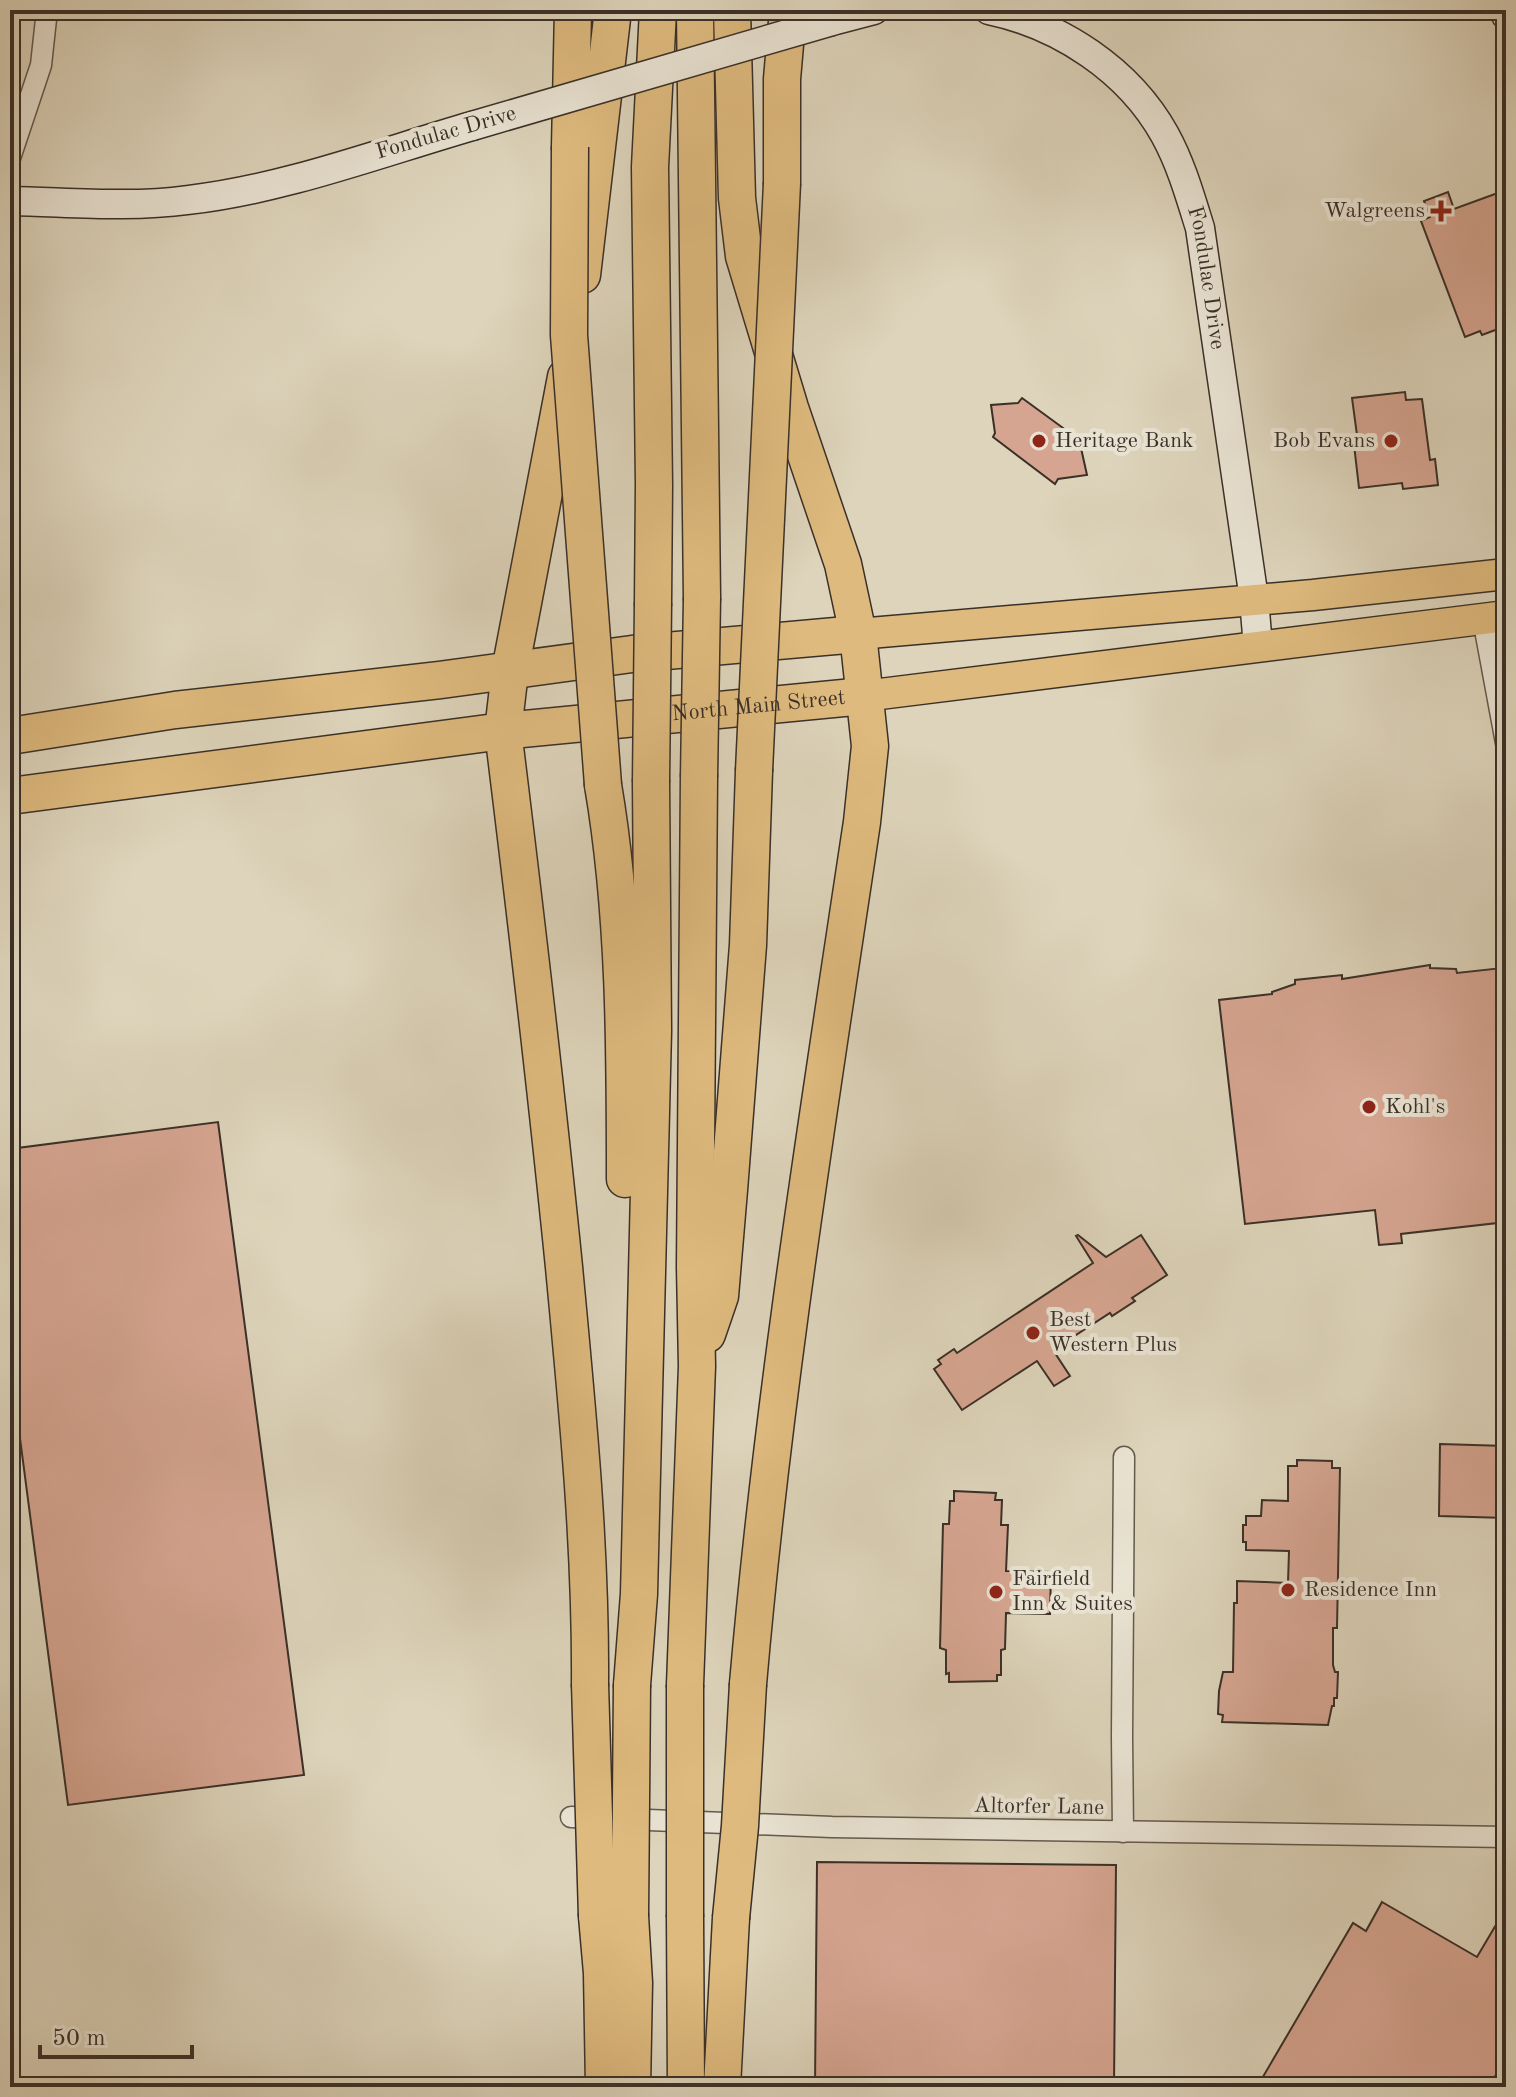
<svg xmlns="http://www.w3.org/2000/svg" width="1516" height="2097" font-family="'Old Standard TT',serif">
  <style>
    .building { fill: #d6a591; stroke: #3a3028; stroke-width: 2 }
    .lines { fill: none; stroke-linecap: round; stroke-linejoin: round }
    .street-casing { stroke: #63594d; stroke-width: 23 }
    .secondary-casing { stroke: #3a3028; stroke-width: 31 }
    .primary-casing { stroke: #3a3028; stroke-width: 33 }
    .highway-casing { stroke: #3a3028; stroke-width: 39 }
    .street { stroke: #e9e3d3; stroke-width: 20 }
    .secondary { stroke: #e9e3d3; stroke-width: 28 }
    .primary { stroke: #deba7e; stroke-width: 30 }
    .highway { stroke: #deba7e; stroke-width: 36 }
    .secondary-bridge-casing { stroke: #3a3028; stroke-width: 31; stroke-linecap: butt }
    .highway-bridge-casing { stroke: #3a3028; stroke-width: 39; stroke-linecap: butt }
    .secondary-bridge { stroke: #e9e3d3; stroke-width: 28 }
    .highway-bridge { stroke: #deba7e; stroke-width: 36 }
    .poi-dot { fill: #8f2418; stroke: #e9e3d3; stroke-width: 3 }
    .labels { text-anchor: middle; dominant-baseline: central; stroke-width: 8; stroke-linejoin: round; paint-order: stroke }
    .street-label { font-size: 22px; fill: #3a3028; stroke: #e9e3d3 }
    .poi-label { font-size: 22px; fill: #3a3028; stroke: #e9e3d3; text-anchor: start }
  </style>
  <rect width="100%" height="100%" fill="#ddd4bb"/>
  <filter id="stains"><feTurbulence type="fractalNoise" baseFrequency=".0025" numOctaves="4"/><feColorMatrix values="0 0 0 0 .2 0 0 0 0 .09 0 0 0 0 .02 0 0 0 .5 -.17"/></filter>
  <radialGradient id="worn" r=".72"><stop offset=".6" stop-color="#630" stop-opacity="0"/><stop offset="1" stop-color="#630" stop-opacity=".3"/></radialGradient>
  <g class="building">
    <path d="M1506,190V326L1482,335L1480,331L1465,337L1421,221L1430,217L1424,201L1448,192L1454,209Z"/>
    <path d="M1405,392L1406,400L1422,399L1430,460L1435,459L1438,485L1403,489L1402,483L1359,488L1353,436L1357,435L1352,398Z"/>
    <path d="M1022,398L1085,444L1081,448L1087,475L1058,479L1055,484L993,437L995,433L991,405L1018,403Z"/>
    <path d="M1430,965V968L1456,969L1457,973L1502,968L1506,1005V1222L1401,1234L1402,1243L1379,1245L1375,1210L1245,1224L1219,1000L1272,994V992L1295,984V980L1342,975V979Z"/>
    <path d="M218,1122L304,1775L68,1805L10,1362V1149Z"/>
    <path d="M1078,1235L1106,1257L1141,1235L1167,1275L1132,1298L1135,1301L1112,1316L1110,1313L1053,1350L1070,1376L1054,1386L1037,1361L962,1410L934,1369L941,1364L938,1360L954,1349L957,1353L1093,1263L1076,1236Z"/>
    <path d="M1440,1444L1506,1446V1518L1439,1516Z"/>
    <path d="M1297,1460L1332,1461V1468H1340L1337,1628H1333V1665L1335,1672H1338L1337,1698H1334V1706H1332L1328,1725L1222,1722L1223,1715L1218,1714L1219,1691L1223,1672H1233L1234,1603H1237V1581L1288,1583L1289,1551L1246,1550V1542H1243V1525H1246V1516H1261L1262,1500L1288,1501V1466H1297Z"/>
    <path d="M954,1491L996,1493L995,1500H1002L1001,1525H1008L1006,1571L1051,1572L1050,1614L1006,1613L1005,1649L1001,1650V1675H997V1681L949,1682V1673L946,1674V1650L940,1648L943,1524H949L950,1501H954Z"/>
    <path d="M817,1862L1116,1865L1114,2087H815Z"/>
    <path d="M1382,1902L1477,1957L1506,1908V2057L1489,2087H1257L1353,1923L1366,1931Z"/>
  </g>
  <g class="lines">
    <defs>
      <g id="street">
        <path d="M10,158L41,65L47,10"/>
        <path d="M1483,619L1506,743"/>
        <path d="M571,1817L832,1827L1506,1837"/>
        <path d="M1123,1832L1122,1737L1124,1457"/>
      </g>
      <g id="secondary">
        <path id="s1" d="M989,10C1060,25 1129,70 1165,135C1181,164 1190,196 1200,228L1254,599L1258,647"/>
        <path d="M1504,10L1506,15"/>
        <path d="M832,21L874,10"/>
        <path d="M10,201C69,202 129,208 188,200C284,189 379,153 472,126"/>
      </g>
      <g id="primary">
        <path d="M858,634L1313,595L1506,574"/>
        <path d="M864,696L1506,616"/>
      </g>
      <g id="highway">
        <path d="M695,10L702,598"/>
        <path d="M732,10L737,198L744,256L790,408L843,564L858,634L870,746L862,822C819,1109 773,1395 748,1684"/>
        <path d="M570,147L573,10"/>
        <path d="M782,183V79L788,10"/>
        <path d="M582,275L613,10"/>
        <path d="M566,377L510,671L503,731C525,909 546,1088 564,1267C577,1406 591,1544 590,1684"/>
        <path d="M653,603L654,485L650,167L658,10"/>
        <path d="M10,736L175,710L440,680L632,654L858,634"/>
        <path d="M603,785C625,914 625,1048 625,1179"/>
        <path id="s2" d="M10,796L503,731L864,696"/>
        <path d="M707,1334L720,1296L729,1190L748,945L754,771"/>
        <path d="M632,1685L639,1594L653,1031L651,782"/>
        <path d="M685,1685L697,1366L695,1267L699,777"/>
        <path d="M597,1916L602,1973L604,2087"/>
        <path d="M630,1916L634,1983L632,2087"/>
        <path d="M685,1917L686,2087"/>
        <path d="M722,2087L731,1918"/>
      </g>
    </defs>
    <use href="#street" class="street-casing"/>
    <use href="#secondary" class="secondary-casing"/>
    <use href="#primary" class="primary-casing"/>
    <use href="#highway" class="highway-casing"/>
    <use href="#street" class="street"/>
    <use href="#secondary" class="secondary"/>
    <use href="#primary" class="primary"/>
    <use href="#highway" class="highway"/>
    <defs>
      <path id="secondary-bridge" d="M472,126L832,21"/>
      <g id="highway-bridge">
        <path d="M570,147L569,335L603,785"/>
        <path d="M754,771L782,183"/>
        <path d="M699,777L702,598"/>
        <path d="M651,782L653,603"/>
        <path d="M590,1684L597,1916"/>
        <path d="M630,1916L632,1685"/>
        <path d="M685,1917V1685"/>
        <path d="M731,1918L740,1826L748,1684"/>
      </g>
    </defs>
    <use href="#secondary-bridge" class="secondary-bridge-casing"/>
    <use href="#highway-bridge" class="highway-bridge-casing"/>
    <use href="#secondary-bridge" class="secondary-bridge"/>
    <use href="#highway-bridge" class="highway-bridge"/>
  </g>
  <g class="poi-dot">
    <path d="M1437 199h8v8h8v8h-8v8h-8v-8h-8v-8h8z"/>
    <circle cx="1039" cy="441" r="8"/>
    <circle cx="1391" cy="441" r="8"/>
    <circle cx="1369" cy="1107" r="8"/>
    <circle cx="1033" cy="1333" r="8"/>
    <circle cx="1288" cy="1590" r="8"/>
    <circle cx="996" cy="1592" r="8"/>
  </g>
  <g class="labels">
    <g class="street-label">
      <text transform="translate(446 133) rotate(-16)">Fondulac Drive</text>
      <text stroke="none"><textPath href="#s1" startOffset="372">Fondulac Drive</textPath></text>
      <text stroke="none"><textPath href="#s2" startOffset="754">North Main Street</textPath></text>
      <text transform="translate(1039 1807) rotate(1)">Altorfer Lane</text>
    </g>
    <g class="poi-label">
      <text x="1425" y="211" text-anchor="end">Walgreens</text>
      <text x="1055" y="441">Heritage Bank</text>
      <text x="1375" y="441" text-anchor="end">Bob Evans</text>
      <text x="1385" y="1107">Kohl's</text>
      <text x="1049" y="1320">Best<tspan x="1049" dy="25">Western Plus</tspan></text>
      <text x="1012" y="1579">Fairfield<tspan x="1012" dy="25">Inn &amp; Suites</tspan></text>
      <text x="1304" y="1590">Residence Inn</text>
    </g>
  </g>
  <rect width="1516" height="2097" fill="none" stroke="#ddd4bb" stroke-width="40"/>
  <rect x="12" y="12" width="1492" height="2073" fill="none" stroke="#3a3028" stroke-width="4"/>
  <rect x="20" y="20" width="1476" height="2057" fill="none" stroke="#3a3028" stroke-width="2"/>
  <path d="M40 2045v12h152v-12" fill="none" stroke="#3a3028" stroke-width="4"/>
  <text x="52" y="2045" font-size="24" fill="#3a3028" stroke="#e9e3d3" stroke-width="6" paint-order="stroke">50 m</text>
  <rect width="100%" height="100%" filter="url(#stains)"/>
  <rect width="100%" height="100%" fill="url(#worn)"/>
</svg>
